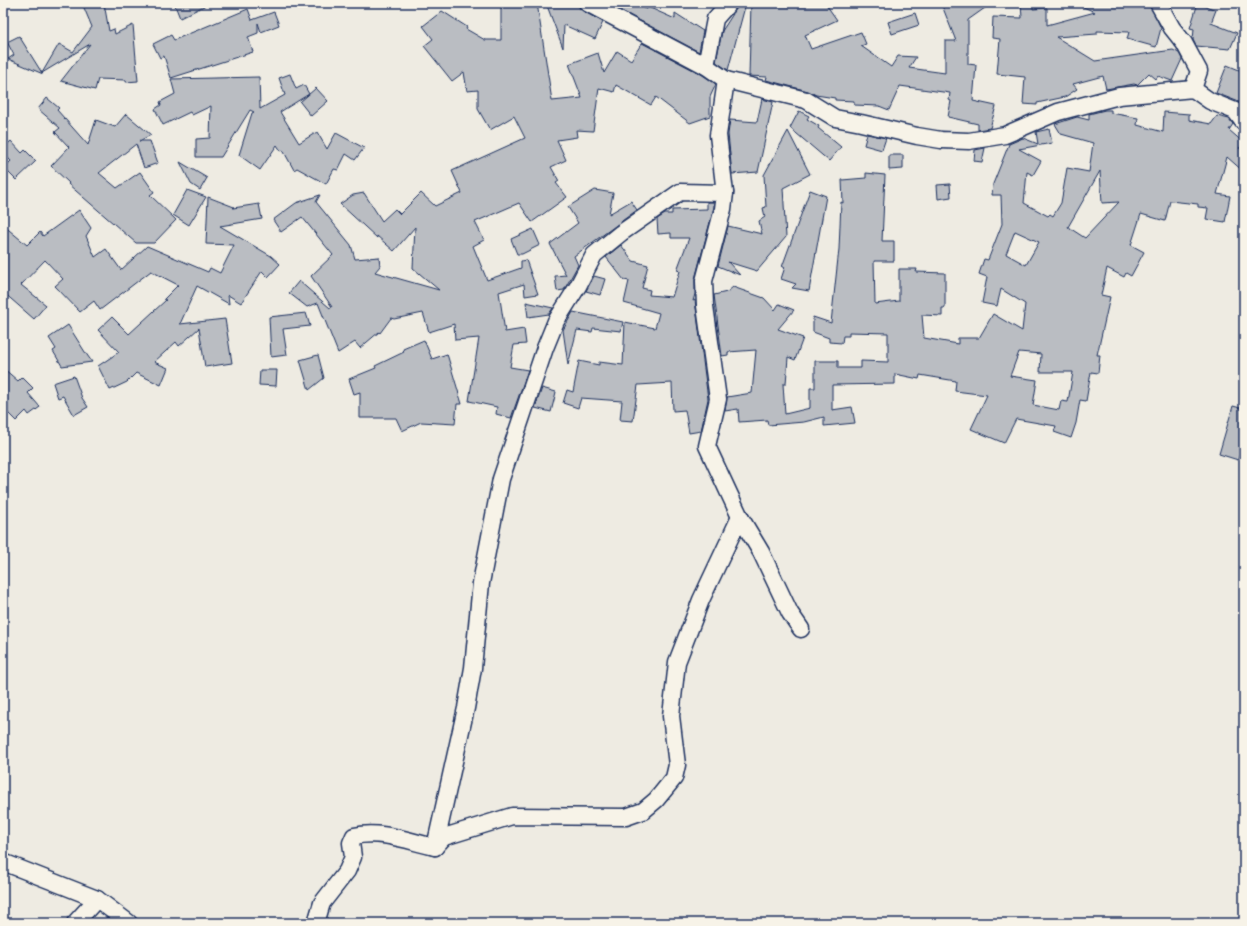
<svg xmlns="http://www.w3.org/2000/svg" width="1247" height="926" font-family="Kalam,sans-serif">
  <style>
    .building { fill: #babdc2; stroke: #1b2f5e; fill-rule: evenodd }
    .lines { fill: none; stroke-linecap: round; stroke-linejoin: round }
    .minor-casing { stroke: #1b2f5e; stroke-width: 19 }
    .minor { stroke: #f7f3e8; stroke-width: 16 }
  </style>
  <rect width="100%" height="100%" fill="#eeebe2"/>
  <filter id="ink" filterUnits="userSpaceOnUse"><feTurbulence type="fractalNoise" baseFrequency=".025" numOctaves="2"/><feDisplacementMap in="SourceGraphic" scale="8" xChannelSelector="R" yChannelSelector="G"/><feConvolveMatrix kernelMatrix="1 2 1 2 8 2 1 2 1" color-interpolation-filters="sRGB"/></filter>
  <g filter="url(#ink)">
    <g class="building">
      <path d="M82,3H104L109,31L114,29L115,34L133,25L138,81L126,82V80L98,79L95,90L61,81L90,44L42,73L43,74L8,59L14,55L7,42L19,36L42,73L59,44L73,52L92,27Z"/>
      <path d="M174,3H210L180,18Z"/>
      <path d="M501,3H537L552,101L582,98L569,64L598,53L604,73L617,51L631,60L642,43L701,74L716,84L710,97V116L690,123L656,97L651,105L616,85L614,92L599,88L593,131L576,130L577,137L557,140L566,160L551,167L559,181L556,183L567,197L532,222L519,203L475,222L484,240L473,246L487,280L521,268V261L526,260L538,294L525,296L524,284L499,292L505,332L524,329L526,344L514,345L510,367L528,370L511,418L496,414L497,407L469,401L479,338L455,340L454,324L429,332L423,313L394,319L391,318L380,333L379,332L360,348L355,342L338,353L318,303L307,307L289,293L299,281L330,308L332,307L311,276L333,255L302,217L281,232L273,220L296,203L320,195L316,202L351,245L355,259L379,257L380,266L375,272L439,290L413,268L415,227L394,251L377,236V238L340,204L353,195L364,193L382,221L395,209L400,214L421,193L435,206L462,193L452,171L525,138L514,116L490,130L478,109V90L467,91L464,72L452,81L424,46L433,39L423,26L442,11L467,27L466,29L485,40H501Z"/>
      <path d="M546,3H572L578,5L583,11L603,22L595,39L564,25L563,48Z"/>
      <path d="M616,3H631L647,9L648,7L675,19V13L703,31L699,52L614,7Z"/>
      <path d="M740,3H746L728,70L716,62L722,31Z"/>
      <path d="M751,3H825L837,20L805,35L811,49L861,32L866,44L861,46L891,67L898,56L916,57L909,68L945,73V41H956L941,3H992L968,20V64L976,65L973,101L996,106L990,128L978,130V124L948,117L951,101L949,100L950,93L900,86L889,110L879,106L854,105V101L835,100V98L816,95L808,91L766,80L767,77L749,76Z"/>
      <path d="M1021,3H1033V9L1047,8V25L1095,12L1074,3H1149L1161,28L1156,47L1127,39L1129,32L1097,31V34L1056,37L1095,61L1173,50L1179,53L1182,59L1172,81L1158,76L1156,79L1149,73L1137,85L1134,84L1106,89L1103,76L1073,84L1077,89L1065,97L1037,103V105L1023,104L1025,77L997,74L1000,39L992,38L993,17L1022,18Z"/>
      <path d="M1198,3L1216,10L1211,23L1237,33L1230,49L1196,46L1193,40L1194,29L1190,28Z"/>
      <path d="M248,9L252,20L274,12L279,25L261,32L258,23V33L248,37L253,52L171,78L164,56L160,58L153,44L171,35L174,40Z"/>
      <path d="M915,13L919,25L892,34L888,22Z"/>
      <path d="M1227,65L1244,72V107L1239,102L1216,93Z"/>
      <path d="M290,74L296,89L304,85L309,94L280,112L299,143L317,132L327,149L336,133L364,148L355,160L346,154L338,170L334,169L326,184L297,168L294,170L283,150L281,151L277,145L260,170L239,155L252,113L254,112L250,110L221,157H196V139L210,138L211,106L192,115L190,112L163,125L155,109L161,105L160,102L175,94L171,79L259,77L260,109L285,95L279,78Z"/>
      <path d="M316,88L328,101L311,116L300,102Z"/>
      <path d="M47,98L59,108L57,110L88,145L96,120L115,127L126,114L151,135L139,141H150L158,163L144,168L136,144L99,173L117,188L140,172L154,192L150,195L176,220L154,243H136L68,184L69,183L51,166L69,147L55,132L60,128L38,109Z"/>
      <path d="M762,99L773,102L758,172L732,174L728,134L730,120L757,122Z"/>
      <path d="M1105,110H1111V113L1138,118L1137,125L1163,132L1164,112L1189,114V120L1211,124L1217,116L1229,119L1233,124L1229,130L1244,143L1239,148L1244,152V172L1227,157L1217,194L1230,196L1225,222L1206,219L1208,208L1198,207V204L1170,201L1165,221L1141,214L1131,245L1144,252L1131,276L1126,273L1124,277L1107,268L1101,295L1110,297L1097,355H1100L1098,373L1091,372L1086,401L1080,400L1076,423L1071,438L1054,432L1056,426L1016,419L1004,443L985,435L971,429L987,395L955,391L956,381L920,375L919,379L895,374V384L832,385V410L852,407L855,423L824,426V417L804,422L768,425L767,420L739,422L738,409L725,411L727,397L752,393L756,350L728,352V355L722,356L714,295L727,292L733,287L764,298L775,310L779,304L794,310L778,329L803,338L795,360L788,357L786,384H783L785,414L810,408V388H815V361H838V368H861V361L888,362V333L849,332V336H843L842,343L829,342V338L813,332V317L831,323L839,249L841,202L843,203L842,180L866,178V173L885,175L882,241H894V261H874L875,304L899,301V269H917L916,272L945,273V308H942V316L922,315L924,338L958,344V338H979L993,314L1022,331L1025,304L1001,289L997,306L982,303L987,277L979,274L984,259L988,260L1002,224L1001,195H992L993,184L1009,144L1023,138L1038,144L1036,132L1049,129L1052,143L1019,149L1041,161L1033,175L1027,172L1024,203L1048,216L1050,214L1053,216L1061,203L1067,168L1089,172L1093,143L1061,134L1055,124L1077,117L1089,120V114ZM1100,171L1102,203L1119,202L1085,238L1068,227ZM1015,231L1039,242L1026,265L1006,254ZM1019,352L1041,354L1040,372H1073L1068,402L1061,401L1059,410L1033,405L1037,380L1010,376Z"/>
      <path d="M799,111L809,116L807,119L819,126L818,128L841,147L829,161L790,128Z"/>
      <path d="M788,131L810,174L783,188L786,237L757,271L728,262L740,275L718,266L728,226L762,234L759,221L765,217L763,208L766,207L764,175Z"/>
      <path d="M867,134L886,138L882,150L864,145Z"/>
      <path d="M11,141L22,153L25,150L36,161L16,180L4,168L11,161L3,153V148Z"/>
      <path d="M985,148L982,162L974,161L975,150Z"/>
      <path d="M889,155H903V169L889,170Z"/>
      <path d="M180,162L207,178L200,190L191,184Z"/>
      <path d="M950,184L951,197L938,199L937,185Z"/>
      <path d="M187,190L206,197L189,225L173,215Z"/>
      <path d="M595,190L613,193L609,214L631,201L637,210L574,256L578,265L564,290L557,291L555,276L566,275L550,244L578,223L568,207Z"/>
      <path d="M810,190L826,196L809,291L792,288L796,284L781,279L785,267H782Z"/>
      <path d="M208,197L234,207L233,208L259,204L262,219L220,226L271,256L280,264L268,277L262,271L241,303L228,295L229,304L197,286L180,324L225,319L232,363L205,367L199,328L179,346L176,342L154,362L168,368L161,385L136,373L127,382L110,390L98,366L119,352L98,330L112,317L129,334L166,300L164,299L178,285L151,271L100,310L94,301L80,312L55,286L63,279L45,260L21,285L46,305L34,319L3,292V225L27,245L40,232L43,236L79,210L91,228L86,236L95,257L106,249L121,270L147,246L208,272L210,268L220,273L234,245L206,244Z"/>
      <path d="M707,202H714V207L695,279V294L693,301L695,300L708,399L701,431L689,433L685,410L673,411L672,383L638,385L633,421L620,420L622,401L581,398L578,408L563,403L567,390L573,392L579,361L599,365V362L623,365L625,322L655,328L659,313L624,303L629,281L624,280L606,257L621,245L633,261L648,265L642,288L650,290L649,295L672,297L680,271L677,270L689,238H671V233L658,234L657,219L665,214H672V210L707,209Z"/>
      <path d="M533,229L540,245L522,254H517L511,239Z"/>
      <path d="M594,276L605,279L600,295L586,291Z"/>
      <path d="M526,302L553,308L549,314L528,317Z"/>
      <path d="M573,312L623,322L621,331L593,328L592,332L577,330L568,365L563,330Z"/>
      <path d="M306,313L310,326L283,329L287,355L271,357L269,317Z"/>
      <path d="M68,325L85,352L92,362L62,366L53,351L56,349L49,338Z"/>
      <path d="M424,340L432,359L447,354L462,404H457L455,424L421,422L402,431L396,418H360V392L354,394L349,379L376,368L375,366L404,352L403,349Z"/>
      <path d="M318,355L324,378L309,390L300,360Z"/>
      <path d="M3,368L18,381L22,377L33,388L28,393L40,407L29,415L26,411L16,421L3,408Z"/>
      <path d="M260,370H277L276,386L259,385Z"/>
      <path d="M74,376L82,398L88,407L74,415L63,396L58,398L53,383Z"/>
      <path d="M542,388L556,392L551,412L535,408Z"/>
      <path d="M1233,406L1244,409V440L1238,460L1219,454Z"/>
    </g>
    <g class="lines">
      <defs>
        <g id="minor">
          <path d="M587,3L706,66L726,80L806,100L835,118L861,123L917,136L941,140L969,141L1005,135L1058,112L1119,96L1193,89L1210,101L1235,111L1244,123"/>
          <path d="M1158,3L1172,28L1184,43L1199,71L1193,89"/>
          <path d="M706,66L715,19L729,3"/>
          <path d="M726,80L718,135L725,193L723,209L704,281L705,306L718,399L707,446L740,517L761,552L790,613L801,629"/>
          <path d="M435,847L466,708L473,668L481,583L501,479L545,348L556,321L578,286L594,255L621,233L680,192L725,193"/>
          <path d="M3,862L97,899L129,923"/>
          <path d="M75,923L97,899"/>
          <path d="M316,923L322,903L347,871L353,857L351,843L354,836C381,830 408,841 435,847L444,837L512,816L626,817L643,811L656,800L674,778L677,765L671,716L677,662L701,600L740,517"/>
        </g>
      </defs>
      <use href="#minor" class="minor-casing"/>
      <use href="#minor" class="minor"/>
    </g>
  </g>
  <rect width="1247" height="926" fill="none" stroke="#f7f3e8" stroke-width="16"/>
  <rect x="8" y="8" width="1231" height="910" fill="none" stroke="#1b2f5e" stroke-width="1.5" filter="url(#ink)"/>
</svg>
